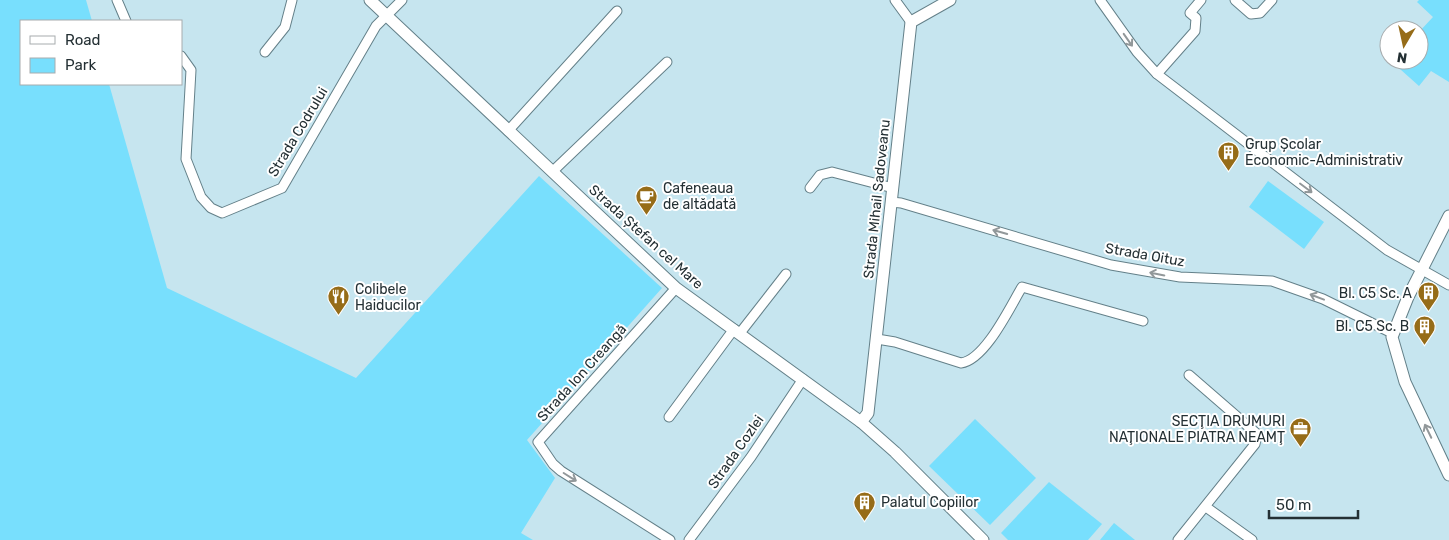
<svg xmlns="http://www.w3.org/2000/svg" width="1449" height="540" font-family="Rubik,sans-serif">
  <style>
    .green { fill: #78dffd }
    .lines { fill: none; stroke-linecap: round; stroke-linejoin: round }
    .minor-casing { stroke: #648089; stroke-width: 11 }
    .tertiary-casing { stroke: #648089; stroke-width: 13 }
    .minor { stroke: #fff; stroke-width: 9 }
    .tertiary { stroke: #fff; stroke-width: 11 }
    .oneway { stroke: #92989a }
    .labels { text-anchor: middle; dominant-baseline: central; stroke-width: 4; stroke-linejoin: round; paint-order: stroke }
    .street-label { font-size: 14px; fill: #243034; stroke: #fff }
    .poi-label { font-size: 14px; fill: #243034; stroke: #fff; text-anchor: start }
  </style>
  <rect width="100%" height="100%" fill="#c6e5ef"/>
  <g class="green">
    <path d="M0,0H86L92,21H21V84H109L167,288L356,378L539,176L662,288L527,440L555,478L521,533L533,540H0Z"/>
    <path d="M1419,0H1449V82L1431,71L1419,86L1391,61L1419,60V32L1433,17L1417,2Z"/>
    <path d="M1268,181L1324,222L1304,249L1249,207Z"/>
    <path d="M975,419L1036,478L990,525L929,466Z"/>
    <path d="M1049,482L1102,524L1088,540H1008L1001,533Z"/>
    <path d="M1114,523L1135,540H1100Z"/>
  </g>
  <g class="lines">
    <defs>
      <g id="minor">
        <path d="M117,0L126,21"/>
        <path d="M895,0L911,22"/>
        <path d="M1100,0L1137,52L1157,74L1387,250L1449,285"/>
        <path d="M1235,0L1251,14L1260,13L1272,0"/>
        <path d="M265,52L285,27L292,0"/>
        <path d="M181,56L191,70L186,159L201,197L211,208L222,213L282,188L376,26L402,0"/>
        <path d="M1157,74L1195,31L1196,18L1190,13L1201,0"/>
        <path d="M508,131L617,11"/>
        <path d="M552,172L667,62"/>
        <path d="M810,188L820,175L832,172L893,188"/>
        <path d="M891,202L901,203L1111,265L1180,277L1272,281L1323,299L1392,333"/>
        <path d="M740,333L786,274"/>
        <path d="M877,339L895,342L961,363C985,360 1010,307 1022,287L1143,321"/>
        <path d="M669,417L734,329"/>
        <path d="M1206,507L1252,540"/>
        <path d="M670,540L561,471L553,464L538,442L676,288"/>
        <path d="M689,540L751,457L803,379"/>
        <path d="M1178,540L1255,444L1257,434L1189,375"/>
      </g>
      <g id="tertiary">
        <path d="M370,0L676,288L861,422L895,452L983,540"/>
        <path d="M1449,216L1408,297L1392,337L1405,382L1449,475"/>
        <path d="M861,422L868,413L911,22L950,0"/>
      </g>
    </defs>
    <use href="#minor" class="minor-casing"/>
    <use href="#tertiary" class="tertiary-casing"/>
    <use href="#minor" class="minor"/>
    <use href="#tertiary" class="tertiary"/>
  </g>
  <defs><path id="oneway-shaft" d="M-6 0H5M1.5-3L5.5 0L1.5 3" fill="none" stroke-width="1.6" stroke-linecap="round" stroke-linejoin="round" transform="scale(1.25)"/></defs>
  <g class="oneway">
    <use href="#oneway-shaft" transform="translate(1128 40) rotate(55)"/>
    <use href="#oneway-shaft" transform="translate(1306 188) rotate(37)"/>
    <use href="#oneway-shaft" transform="translate(1000 232) rotate(-164)"/>
    <use href="#oneway-shaft" transform="translate(1157 274) rotate(-169)"/>
    <use href="#oneway-shaft" transform="translate(1317 297) rotate(-159)"/>
    <use href="#oneway-shaft" transform="translate(1428 431) rotate(-116)"/>
    <use href="#oneway-shaft" transform="translate(570 477) rotate(32)"/>
  </g>
  <defs>
    <symbol id="building-pin" viewBox="-11 -11 22 30"><path d="M0 17L-7.5 6A9.5 9.5 0 1 1 7.5 6Z" fill="#966c18" stroke="#fff"/><path d="M-4-6H4V6H1V3H-1V6H-4ZM-2.5-4.3h1.7v1.8h-1.7ZM.8-4.3h1.7v1.8H.8ZM-2.5-1h1.7V.8h-1.7ZM.8-1h1.7V.8H.8Z" fill="#fff"/></symbol>
    <symbol id="cafe-pin" viewBox="-11 -11 22 30"><path d="M0 17L-7.5 6A9.5 9.5 0 1 1 7.5 6Z" fill="#966c18" stroke="#fff"/><path d="M-5.5-4.5H6V0H3Q3 3.5 0 3.5H-2.5Q-5.5 3.5-5.5 0ZM3-3.2v2h1.7v-2ZM-6 4.5H4V6H-6Z" fill="#fff"/></symbol>
    <symbol id="restaurant-pin" viewBox="-11 -11 22 30"><path d="M0 17L-7.5 6A9.5 9.5 0 1 1 7.5 6Z" fill="#966c18" stroke="#fff"/><path d="M-5-6h1v4h1v-4h1v4h1v-4h1v5L-1.5 .5V6h-2V.5L-5-1ZM5-6V6H3V1.5H1.5Q1.5-4 5-6Z" fill="#fff"/></symbol>
    <symbol id="office-pin" viewBox="-11 -11 22 30"><path d="M0 17L-7.5 6A9.5 9.5 0 1 1 7.5 6Z" fill="#966c18" stroke="#fff"/><path d="M-6-3h4V-5.5h4V-3h4V5H-6ZM-1-4.5V-3h2v-1.5ZM-6 0V1H6V0Z" fill="#fff"/></symbol>
  </defs>
  <g fill-rule="evenodd">
    <use href="#building-pin" x="1216" y="140" width="25" height="34"/>
    <use href="#cafe-pin" x="634" y="184" width="25" height="34"/>
    <use href="#building-pin" x="1416" y="280" width="25" height="34"/>
    <use href="#restaurant-pin" x="326" y="284" width="25" height="34"/>
    <use href="#building-pin" x="1412" y="314" width="25" height="34"/>
    <use href="#office-pin" x="1288" y="416" width="25" height="34"/>
    <use href="#building-pin" x="852" y="490" width="25" height="34"/>
  </g>
  <g class="labels">
    <g class="street-label">
      <text transform="translate(298 132) rotate(-59)">Strada Codrului</text>
      <text transform="translate(877 199) rotate(-84)">Strada Mihail Sadoveanu</text>
      <text transform="translate(646 237) rotate(42)">Strada Ștefan cel Mare</text>
      <text transform="translate(1145 255) rotate(10)">Strada Oituz</text>
      <text transform="translate(582 373) rotate(-48)">Strada Ion Creangă</text>
      <text transform="translate(736 452) rotate(-55)">Strada Cozlei</text>
    </g>
    <g class="poi-label">
      <text x="1245" y="144">Grup Școlar<tspan x="1245" dy="16">Economic-Administrativ</tspan></text>
      <text x="663" y="188">Cafeneaua<tspan x="663" dy="16">de altădată</tspan></text>
      <text x="355" y="289">Colibele<tspan x="355" dy="16">Haiducilor</tspan></text>
      <text x="1412" y="293" text-anchor="end">Bl. C5 Sc. A</text>
      <text x="1409" y="326" text-anchor="end">Bl. C5 Sc. B</text>
      <text x="1285" y="421" text-anchor="end">SECŢIA DRUMURI<tspan x="1285" dy="16">NAŢIONALE PIATRA NEAMŢ</tspan></text>
      <text x="881" y="502">Palatul Copiilor</text>
    </g>
  </g>
  <rect x="20" y="20" width="162" height="65" fill="#ffffff" stroke="#a7acae"/>
  <rect x="30" y="36" width="25" height="8" fill="#ffffff" stroke="#a7acae"/>
  <text x="65" y="45" font-size="15" fill="#243034">Road</text>
  <rect x="30" y="58" width="25" height="15" fill="#78dffd" stroke="#a7acae"/>
  <text x="65" y="70" font-size="15" fill="#243034">Park</text>
  <g transform="translate(1404 45) rotate(189)"><circle r="24" fill="#ffffff" stroke="#a7acae"/>
  <path d="M0-4L9 19L0 12L-9 19Z" fill="#966c18"/>
  <text y="-8" font-size="14" font-weight="bold" text-anchor="middle" fill="#243034">N</text>
  </g>
  <path d="M1269 510v8h89v-8" fill="none" stroke="#243034" stroke-width="2.5"/>
  <text x="1276" y="510" font-size="15" fill="#243034" stroke="#ffffff" stroke-width="4" paint-order="stroke">50 m</text>
</svg>
